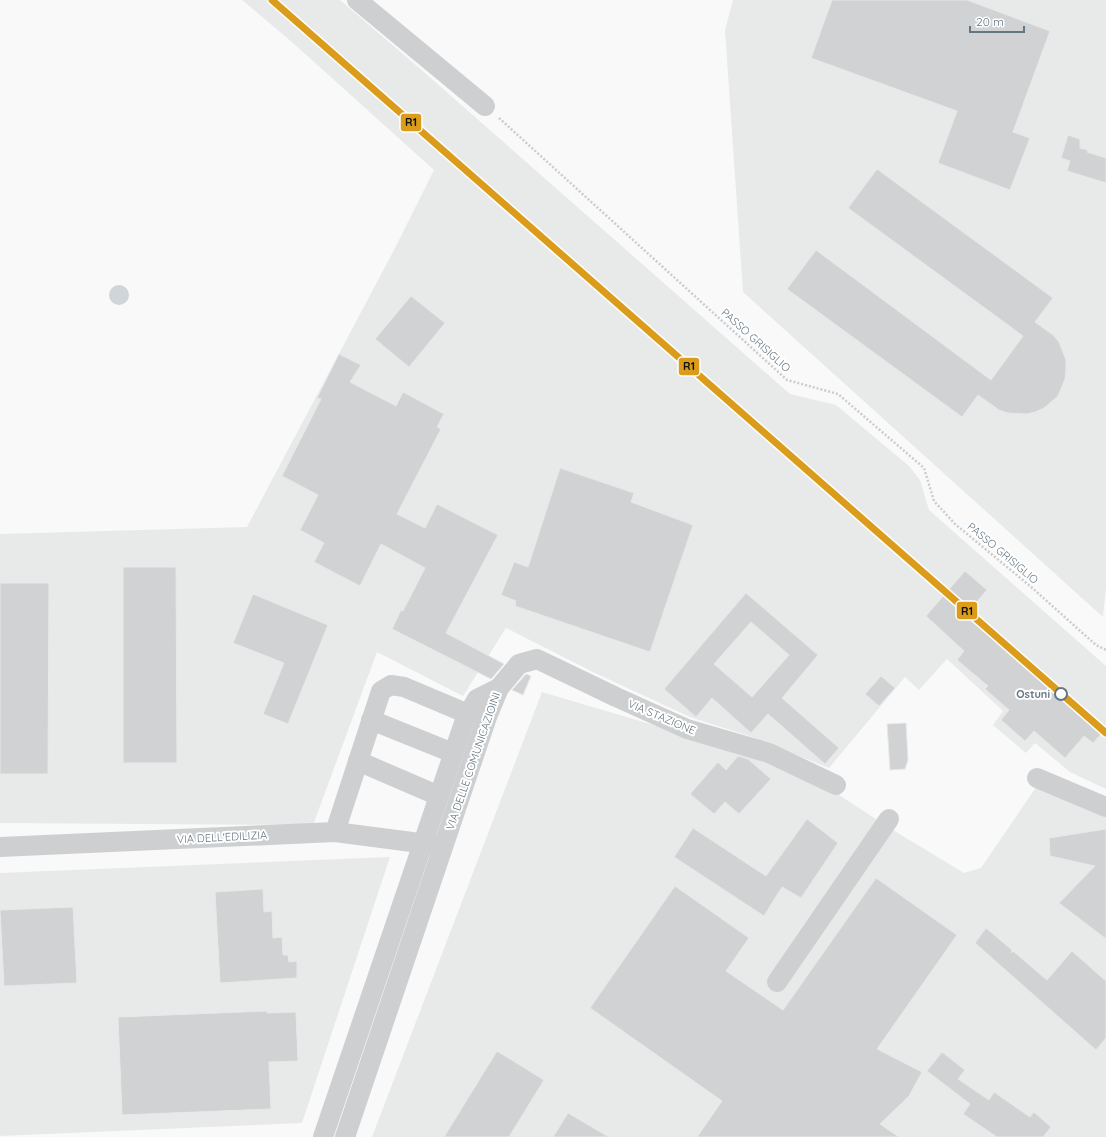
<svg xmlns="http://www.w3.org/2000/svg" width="1106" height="1137" font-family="Quicksand,sans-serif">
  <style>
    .built { fill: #e8e9e9 }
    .water { fill: #ced6d9 }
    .building { fill: #d0d2d3; stroke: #e8e8e8; fill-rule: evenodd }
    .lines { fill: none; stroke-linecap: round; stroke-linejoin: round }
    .path { stroke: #cbcccd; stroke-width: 2.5; stroke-dasharray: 2 2; stroke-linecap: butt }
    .minor { stroke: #cecfd0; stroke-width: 20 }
    .rail-1-casing { stroke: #fff; stroke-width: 10 }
    .rail-1 { stroke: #da9c1a; stroke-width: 7 }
    .stop-dot { fill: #fff; stroke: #657683; stroke-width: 2 }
    .labels { text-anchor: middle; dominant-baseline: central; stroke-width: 4; stroke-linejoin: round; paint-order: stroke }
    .street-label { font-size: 11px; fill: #657683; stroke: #fff }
    .stop-label { font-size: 11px; font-weight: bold; fill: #657683; stroke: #fff; text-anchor: end }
    .line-badge { stroke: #fff; stroke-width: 1.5 }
    .pale-badge-label { font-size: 11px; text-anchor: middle; font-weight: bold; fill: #111 }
  </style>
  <rect width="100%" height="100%" fill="#f9f9f9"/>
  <g class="built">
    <path d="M242,0H340L425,73L790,394L836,405L909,466L920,480L929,510L1106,666V789L1070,772L1035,743L1026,753L993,725L1003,711L947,659L919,690L905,677L829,768L752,737L690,717L595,673L506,628L463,696L377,652L313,825L0,823V534L247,527L394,250L434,170L293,43Z"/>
    <path d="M733,0H1106V587L1103,617L743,292L725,30Z"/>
    <path d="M542,692L765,758L836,793L888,827L964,873L981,868L1039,783L1106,812V1137H372Z"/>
    <path d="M390,857L302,1123L0,1136V873Z"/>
  </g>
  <circle class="water" cx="119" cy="295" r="10"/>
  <g class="building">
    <path d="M832,0H967L1050,31L1013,132L1030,138L1010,190L938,163L957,111L811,58Z"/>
    <path d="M1068,135L1080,139V148L1088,150L1087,152L1106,158V183L1067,171L1070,161L1061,158Z"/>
    <path d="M877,169L1053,298L1035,322L1053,335L1059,342L1066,360V369L1065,379L1058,396L1044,408L1035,412L1026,414L1008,413L999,410L978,395L962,417L787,289L816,250L991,380L1023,336L848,208Z"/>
    <path d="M411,296L445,323L409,367L375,339Z"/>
    <path d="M339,354L361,365L350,382L396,406L403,392L444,414L437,427L441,429L397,514L425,528L437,504L498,535L446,633L504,664L491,679L392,629L401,610L403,611L425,568L381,544L360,586L314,562L324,543L300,530L318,495L282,476L321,399L317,398Z"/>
    <path d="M560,468L634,493L631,502L693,525L650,652L515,606L516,601L501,595L514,562L528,567Z"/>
    <path d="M123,567H176L177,763H123Z"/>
    <path d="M965,571L987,590L966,614L1102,733L1093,743L1084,736L1065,758L1034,731L1025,741L1001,720L1009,710L985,689L988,686L957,660L964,651L926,616Z"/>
    <path d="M0,583H49L48,774H0Z"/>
    <path d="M746,593L818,655L782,698L839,748L825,764L768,714L751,733L712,698L696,717L664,689ZM751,622L789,655L752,697L714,664Z"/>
    <path d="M253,594L328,625L288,724L263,714L284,663L233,643Z"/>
    <path d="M526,674L531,676L523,695L512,690Z"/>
    <path d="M881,676L895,688L879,706L865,694Z"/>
    <path d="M906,723L908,760L905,769L890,770L887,724Z"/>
    <path d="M738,756L748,759L771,779L739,814L725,802L714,814L690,794L718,762L726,770Z"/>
    <path d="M807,819L838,843L801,898L782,887L764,916L674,857L693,828L766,876Z"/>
    <path d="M1106,829V939L1059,903L1095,866L1050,856L1049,838Z"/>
    <path d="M876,878L957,935L877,1049L922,1072L909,1096L880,1124L899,1137H697L722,1101L590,1008L675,886L749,938L726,971L783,1010Z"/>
    <path d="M263,889L264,912L272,911L273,938L282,937L283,955H288L289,962L297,961V978L220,983L215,892Z"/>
    <path d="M73,907L77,983L4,986L0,910Z"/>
    <path d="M986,928L1012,950L1011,953L1013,951L1047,980L1072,951L1106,981V1038L1096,1050L975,943Z"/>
    <path d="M267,1011V1013L296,1012L298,1061L269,1062L271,1109L122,1115L118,1017Z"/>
    <path d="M497,1051L544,1080L509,1137H444Z"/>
    <path d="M942,1052L965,1070L958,1079L989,1100L994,1092L1030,1117L1034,1112L1051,1127L1043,1137H997L963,1114L970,1104L927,1071Z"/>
    <path d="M568,1113L609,1137H553Z"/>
  </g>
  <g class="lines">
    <path class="path" d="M499,118L787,380L838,394L924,468L934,501L955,524L1030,586L1096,645L1106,650"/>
    <g class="minor">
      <path d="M357,0L485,106"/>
      <path d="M371,720L453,753"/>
      <path d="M358,761L439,796"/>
      <path d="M1037,778L1106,807"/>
      <path d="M335,832L381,691L391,685L404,687L468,714"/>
      <path d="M0,847L335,832L435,845"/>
      <path d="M777,982L889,819"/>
      <path d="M323,1137L465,720L477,699L499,688"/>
      <path d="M345,1137L487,717L499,688L519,664L537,659L616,697L687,729L769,753L836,785"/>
    </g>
    <defs>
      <path id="rail-1" d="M272,0L1106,733"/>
    </defs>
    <use href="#rail-1" class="rail-1-casing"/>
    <use href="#rail-1" class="rail-1"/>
  </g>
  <circle class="stop-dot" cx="1061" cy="694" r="6"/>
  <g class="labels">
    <g class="street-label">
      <text transform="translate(756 340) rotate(42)">PASSO GRISIGLIO</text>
      <text transform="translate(1003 553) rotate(40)">PASSO GRISIGLIO</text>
      <text transform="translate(662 717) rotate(23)">VIA STAZIONE</text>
      <text transform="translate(473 761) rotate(-71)">VIA DELLE COMUNICAZIOINI</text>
      <text transform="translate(222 837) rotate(-3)">VIA DELL'EDILIZIA</text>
    </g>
    <g class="stop-label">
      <text x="1050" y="694">Ostuni</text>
    </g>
  </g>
  <g class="line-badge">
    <rect x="400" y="113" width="22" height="19" rx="4" fill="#da9c1a"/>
    <rect x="678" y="357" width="22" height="19" rx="4" fill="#da9c1a"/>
    <rect x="956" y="601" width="22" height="19" rx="4" fill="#da9c1a"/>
  </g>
  <g class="pale-badge-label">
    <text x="411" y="126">R1</text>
    <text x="689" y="370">R1</text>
    <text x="967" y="615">R1</text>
  </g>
  <path d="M970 26v6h54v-6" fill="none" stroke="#657683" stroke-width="2"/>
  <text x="976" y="26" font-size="12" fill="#657683" stroke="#ffffff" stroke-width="3" paint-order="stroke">20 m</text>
</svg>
